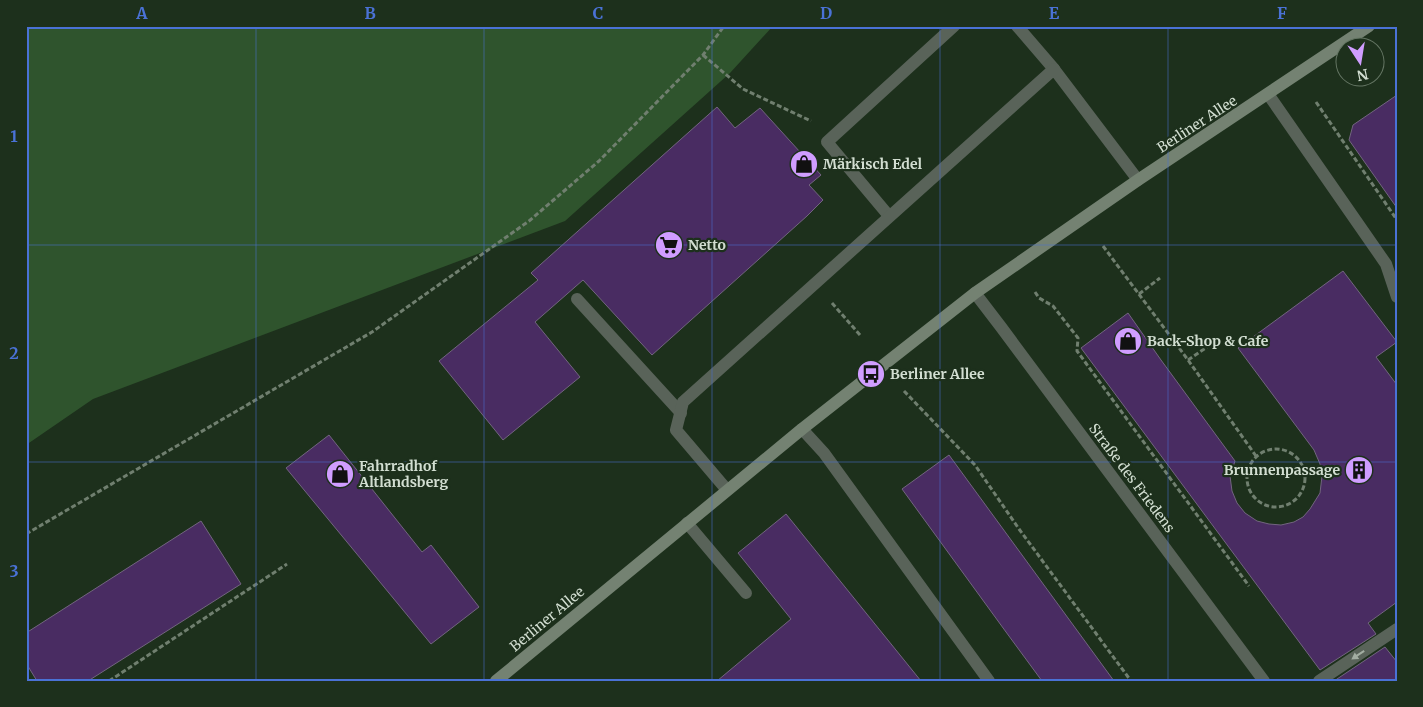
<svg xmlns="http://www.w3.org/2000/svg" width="1423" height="707" font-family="Merriweather,serif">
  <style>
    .green { fill: #2f542d }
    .building { fill: #492c62; stroke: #72657f }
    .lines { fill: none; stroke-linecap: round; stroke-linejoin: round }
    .path { stroke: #707f6f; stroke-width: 3; stroke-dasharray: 5 2.5; stroke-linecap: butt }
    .lane { stroke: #596359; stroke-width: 12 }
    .street { stroke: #596359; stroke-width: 12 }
    .secondary { stroke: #748272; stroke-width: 12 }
    .oneway { fill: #a2ada1 }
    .grid { fill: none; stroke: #4a72d6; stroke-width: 1; stroke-opacity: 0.55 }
    .labels { text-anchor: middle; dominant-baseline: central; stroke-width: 4.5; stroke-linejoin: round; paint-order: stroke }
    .street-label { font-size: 14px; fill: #d2ded1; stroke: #1d301c }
    .poi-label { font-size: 14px; font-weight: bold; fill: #d2ded1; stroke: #1d301c; text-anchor: start }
    .neatline { fill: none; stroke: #4a72d6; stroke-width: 2 }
    .grid-label { font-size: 16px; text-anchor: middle; font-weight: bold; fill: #4a72d6 }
  </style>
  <rect width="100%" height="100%" fill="#1d301c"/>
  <path class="green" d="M26,26H773L730,73L565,221L93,399L26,445Z"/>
  <g class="building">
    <path d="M1397,95V208L1349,140L1353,125Z"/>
    <path d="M717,107L735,128L760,108L821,175L809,185L823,200L807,216L652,355L583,280L535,322L580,377L503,440L439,361L538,280L531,273Z"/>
    <path d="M1343,271L1397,342L1376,357L1397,385V602L1368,623L1376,634L1320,670L1081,348L1128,313L1161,360L1235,461L1230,476L1232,491L1237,503L1245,513L1257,521L1269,524L1281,525L1294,522L1303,517L1310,509L1320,493L1322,476L1320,464L1314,450L1238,348Z"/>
    <path d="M329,435L422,552L431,545L479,607L431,644L286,468Z"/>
    <path d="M949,455L1114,681H1042L1006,632L902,489Z"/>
    <path d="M786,514L921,681H717L791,619L738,553Z"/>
    <path d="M201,521L241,584L88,681H37L26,663V633Z"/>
    <path d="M1385,647L1397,662V681H1334Z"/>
  </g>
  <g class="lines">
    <g class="path">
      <path d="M703,55L743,89L811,121"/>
      <path d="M1316,102L1397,220"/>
      <path d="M1103,246L1188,360L1256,456"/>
      <path d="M1035,292L1039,298L1053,306L1078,338L1077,351L1249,586"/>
      <path d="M1139,294L1160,278"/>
      <path d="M832,303L860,335"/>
      <path d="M1188,360L1213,343"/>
      <path d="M904,391L975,465L1019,529L1131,681"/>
      <circle cx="1276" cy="478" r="29"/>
      <path d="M26,534L372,332L529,221L599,161L703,55L724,26"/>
      <path d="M109,681L287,564"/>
    </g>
    <g class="lane">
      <path d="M1017,26L1054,69"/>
      <path d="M1268,94L1386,264L1397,297"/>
      <path d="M889,216L827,142L954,26"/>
      <path d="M577,299L681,413"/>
      <path d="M727,490L676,430L683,402L1054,69L1138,180"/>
      <path d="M687,523L746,593"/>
      <path d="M1319,681L1397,629"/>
    </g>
    <g class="street">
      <path d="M975,293L1001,327L1264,681"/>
      <path d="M802,429L824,453L989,681"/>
    </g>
    <path class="secondary" d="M496,681L802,429L975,293L1138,180L1369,26"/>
  </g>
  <defs><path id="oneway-solid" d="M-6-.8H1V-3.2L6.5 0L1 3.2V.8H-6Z" transform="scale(1.25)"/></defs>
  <use class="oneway" href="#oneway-solid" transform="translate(1358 655) rotate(146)"/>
  <path class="grid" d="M256,26V681M484,26V681M712,26V681M940,26V681M1168,26V681M26,245H1397M26,462H1397"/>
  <defs>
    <symbol id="shop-disc" viewBox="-11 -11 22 22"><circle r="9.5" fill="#d09dff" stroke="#1d301c"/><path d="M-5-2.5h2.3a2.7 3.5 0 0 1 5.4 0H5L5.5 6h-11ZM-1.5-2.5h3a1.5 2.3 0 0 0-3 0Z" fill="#111"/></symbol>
    <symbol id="supermarket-disc" viewBox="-11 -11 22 22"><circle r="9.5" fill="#d09dff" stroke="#1d301c"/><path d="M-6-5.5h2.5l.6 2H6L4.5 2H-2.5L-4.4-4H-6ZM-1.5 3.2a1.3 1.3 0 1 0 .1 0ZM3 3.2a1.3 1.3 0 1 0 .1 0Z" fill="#111"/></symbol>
    <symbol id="bus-disc" viewBox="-11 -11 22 22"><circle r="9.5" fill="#d09dff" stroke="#1d301c"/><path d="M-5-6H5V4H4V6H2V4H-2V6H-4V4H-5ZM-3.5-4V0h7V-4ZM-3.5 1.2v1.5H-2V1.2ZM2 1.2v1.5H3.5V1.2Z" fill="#111"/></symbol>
    <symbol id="building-disc" viewBox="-11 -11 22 22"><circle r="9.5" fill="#d09dff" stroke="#1d301c"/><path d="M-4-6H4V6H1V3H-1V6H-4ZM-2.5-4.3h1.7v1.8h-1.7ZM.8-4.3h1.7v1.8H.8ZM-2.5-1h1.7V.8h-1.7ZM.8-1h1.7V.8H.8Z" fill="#111"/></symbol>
  </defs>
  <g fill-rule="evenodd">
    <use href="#shop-disc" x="788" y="148" width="32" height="32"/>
    <use href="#supermarket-disc" x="653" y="229" width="32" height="32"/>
    <use href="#shop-disc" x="1112" y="325" width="32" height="32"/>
    <use href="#bus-disc" x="855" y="358" width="32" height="32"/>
    <use href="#building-disc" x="1343" y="454" width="32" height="32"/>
    <use href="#shop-disc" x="324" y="458" width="32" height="32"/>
  </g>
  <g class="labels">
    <g class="street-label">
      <text transform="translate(1197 124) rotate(-33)">Berliner Allee</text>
      <text transform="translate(1132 478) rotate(53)">Straße des Friedens</text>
      <text transform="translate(547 619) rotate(-40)">Berliner Allee</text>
    </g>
    <g class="poi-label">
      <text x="823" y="164">Märkisch Edel</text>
      <text x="688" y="245">Netto</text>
      <text x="1147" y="341">Back-Shop &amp; Cafe</text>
      <text x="890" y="374">Berliner Allee</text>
      <text x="359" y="466">Fahrradhof<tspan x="359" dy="16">Altlandsberg</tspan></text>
      <text x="1340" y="470" text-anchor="end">Brunnenpassage</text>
    </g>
  </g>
  <rect width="1423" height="707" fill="none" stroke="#1d301c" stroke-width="55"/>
  <g transform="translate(1360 62) rotate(168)"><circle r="24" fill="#1d301c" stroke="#657664"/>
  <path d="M0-4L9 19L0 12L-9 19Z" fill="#d09dff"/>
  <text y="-8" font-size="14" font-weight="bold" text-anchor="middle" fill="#d2ded1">N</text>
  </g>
  <rect x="28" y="28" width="1368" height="652" class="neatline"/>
  <g class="grid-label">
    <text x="142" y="19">A</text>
    <text x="370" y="19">B</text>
    <text x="598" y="19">C</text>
    <text x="826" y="19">D</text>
    <text x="1054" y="19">E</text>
    <text x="1282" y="19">F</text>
    <text x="14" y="142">1</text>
    <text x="14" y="359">2</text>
    <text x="14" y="577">3</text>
  </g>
</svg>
